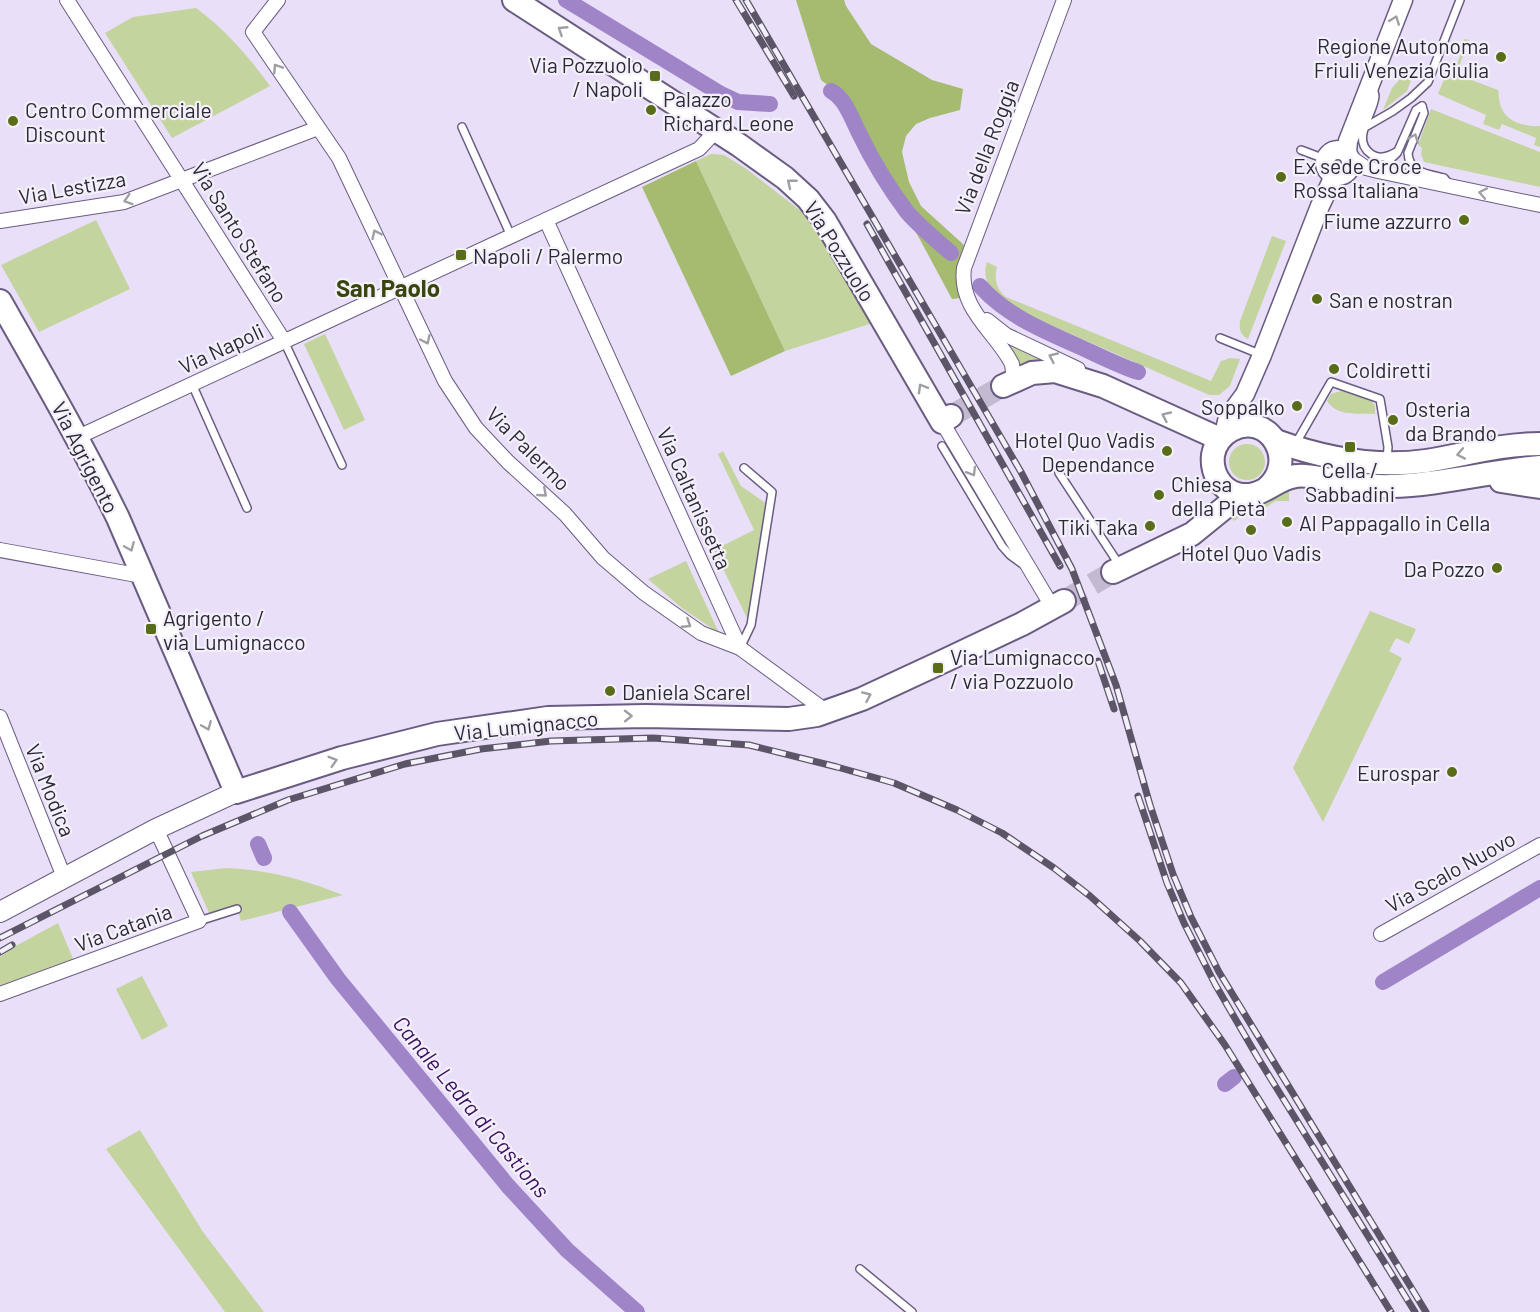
<svg xmlns="http://www.w3.org/2000/svg" width="1540" height="1312" font-family="Barlow,sans-serif">
  <style>
    .green { fill: #c4d49f }
    .forest { fill: #a5bb6f }
    .lines { fill: none; stroke-linecap: round; stroke-linejoin: round }
    .canal { stroke: #9f84c8; stroke-width: 16 }
    .primary-tunnel { stroke: #c3bad2; stroke-width: 22; stroke-dasharray: 22 11; stroke-linecap: butt }
    .service-casing { stroke: #6a5c81; stroke-width: 10 }
    .minor-casing { stroke: #6a5c81; stroke-width: 16 }
    .tertiary-casing { stroke: #6a5c81; stroke-width: 21 }
    .secondary-casing { stroke: #6a5c81; stroke-width: 22 }
    .primary-casing { stroke: #6a5c81; stroke-width: 26 }
    .service { stroke: #fff; stroke-width: 7 }
    .minor { stroke: #fff; stroke-width: 14 }
    .tertiary { stroke: #fff; stroke-width: 18 }
    .secondary { stroke: #fff; stroke-width: 20 }
    .primary { stroke: #fff; stroke-width: 22 }
    .rail-casing { stroke: #5c5567; stroke-width: 7 }
    .rail { stroke: #f3f0f9; stroke-width: 4.5; stroke-dasharray: 14; stroke-linecap: butt }
    .oneway { stroke: #a09ea5 }
    .poi-dot { fill: #586c19; stroke: #f3f0f9; stroke-width: 2 }
    .labels { text-anchor: middle; dominant-baseline: central; stroke-width: 4.5; stroke-linejoin: round; paint-order: stroke }
    .poi-label { font-size: 21px; fill: #2d2737; stroke: #f3f0f9; text-anchor: start }
    .street-label { font-size: 21px; fill: #2d2737; stroke: #f3f0f9 }
    .water-label { font-size: 22px; font-style: italic; fill: #3a0f61; stroke: #f3f0f9 }
    .quarter-label { font-size: 24px; font-weight: bold; fill: #38450c; stroke: #f3f0f9 }
  </style>
  <rect width="100%" height="100%" fill="#e9dff9"/>
  <g class="green">
    <path d="M196,8C226,30 248,56 270,86L172,138L105,33L133,17Z"/>
    <path d="M1465,39L1469,40L1456,74L1498,90C1499,96 1499,104 1502,109C1508,123 1527,127 1540,126V147L1534,145L1536,138L1502,124L1499,130L1483,124L1486,115L1438,94L1451,62L1457,64L1464,46L1459,44Z"/>
    <path d="M1406,72L1413,75L1407,91L1383,110L1392,88Z"/>
    <path d="M1431,109L1540,152V187L1424,162L1421,154L1422,148L1418,145Z"/>
    <path d="M711,154L724,155L745,168L801,211L820,234L873,323L785,351L696,161Z"/>
    <path d="M96,220L130,289L39,332L1,265Z"/>
    <path d="M1272,236L1286,241L1248,339C1240,335 1239,329 1240,321Z"/>
    <path d="M987,262L997,267C994,279 996,289 1006,297L1211,381L1221,361L1230,358L1240,359L1230,386L1219,395H1209L1037,319C1015,308 977,293 987,262Z"/>
    <path d="M325,334L365,420L344,430L304,344Z"/>
    <path d="M1010,345L1052,364L1021,366Z"/>
    <path d="M1341,391L1371,400L1375,406V414C1357,413 1338,417 1327,401L1331,394Z"/>
    <circle cx="1247" cy="462" r="18"/>
    <path d="M723,451L741,486L767,504L750,614L747,618L714,550L754,530L718,454Z"/>
    <path d="M1301,484V489L1289,490V501H1275L1264,509L1250,510L1234,521L1230,516L1236,509L1273,497Z"/>
    <path d="M686,561L719,633L682,608L648,579Z"/>
    <path d="M1370,611L1416,629L1409,644L1396,638L1389,651L1402,658L1323,822L1293,768Z"/>
    <path d="M226,868C270,870 303,879 343,895L241,921L236,905L209,913L191,872Z"/>
    <path d="M58,923L74,961L0,987V957L12,948Z"/>
    <path d="M142,976L168,1026L142,1040L116,989Z"/>
    <path d="M140,1130L203,1232L264,1312H225L106,1149Z"/>
  </g>
  <g class="forest">
    <path d="M796,0H844L846,6L871,44L932,80L963,89L960,110L930,118L916,124L906,136L902,152L909,182L921,206L964,245L957,270L960,298L952,299L904,210L895,189L838,93L821,80Z"/>
    <path d="M696,161L785,351L731,376L642,187Z"/>
  </g>
  <g class="lines">
    <g class="canal">
      <path d="M566,0L721,94L738,102L770,104"/>
      <path d="M831,91C845,98 852,119 859,133C872,160 889,188 907,212C920,227 936,240 951,253"/>
      <path d="M980,286C1007,316 1042,330 1078,346C1098,355 1117,365 1138,372"/>
      <path d="M258,844L264,858"/>
      <path d="M290,912L338,979L508,1186L567,1250L637,1312"/>
      <path d="M1383,982L1540,888"/>
      <path d="M1225,1084L1234,1077"/>
    </g>
    <g class="primary-tunnel">
      <path d="M951,416L1003,386"/>
      <path d="M1064,601L1113,572"/>
    </g>
    <defs>
      <g id="service">
        <path d="M1373,87C1373,88 1375,95 1375,96C1374,114 1350,139 1371,154C1379,160 1390,156 1398,151L1416,110L1422,106"/>
        <path d="M1422,106L1424,113L1408,153C1409,173 1428,174 1444,178L1449,184"/>
        <path d="M462,127L511,236"/>
        <path d="M1355,133L1393,111L1411,98L1428,82L1460,0"/>
        <path d="M1301,150L1325,159"/>
        <path d="M1379,170L1397,153"/>
        <path d="M1220,338L1262,355"/>
        <path d="M284,341L342,465"/>
        <path d="M192,384L247,508"/>
        <path d="M1296,443L1331,382L1380,399L1388,447L1387,460"/>
        <path d="M942,446L1002,546L1010,555L1025,566"/>
        <path d="M1059,473L1120,566"/>
        <path d="M740,648L751,625L772,492L744,468"/>
        <path d="M199,921L237,909"/>
        <path d="M860,1269L912,1312"/>
      </g>
      <g id="minor">
        <path d="M67,0L284,341"/>
        <path d="M278,0L253,32L339,158L445,381L476,428L508,462L565,514L603,558L644,593L701,633L740,648L827,712"/>
        <path d="M1350,157L1366,168L1378,171L1540,205"/>
        <path d="M546,220L740,648"/>
        <path d="M0,221L124,202L318,128"/>
        <path d="M987,320L1006,335L1078,369"/>
        <path d="M1014,380L1012,364L1008,357C990,328 959,306 964,268L1064,0"/>
        <path d="M942,422L1053,608"/>
        <path d="M78,437L699,149L717,130"/>
        <path d="M0,550L142,576"/>
        <path d="M0,717L64,877"/>
        <path d="M1381,934L1540,845"/>
        <path d="M0,994L199,921L156,829"/>
      </g>
      <g id="tertiary">
        <circle cx="1338" cy="163" r="13"/>
        <path d="M1347,153L1348,141L1403,0"/>
        <path d="M1224,434L1228,417L1245,394L1262,355L1320,206L1334,176"/>
      </g>
      <path id="secondary" d="M0,912L156,829L236,792"/>
      <g id="primary">
        <path d="M514,0L739,145L785,178L808,199L825,221L942,422L951,416"/>
        <path d="M0,301C41,373 82,444 118,518L236,792L342,758L437,734L548,718L646,716L789,719L817,715L862,699L946,660L1022,624L1064,601"/>
        <path d="M1003,386L1032,373L1055,371L1103,386L1220,439"/>
        <path d="M1276,441C1323,458 1376,468 1426,461C1464,455 1501,444 1540,444"/>
        <path d="M1501,481L1540,487"/>
        <path d="M1266,489C1300,461 1268,410 1231,430C1222,435 1215,444 1213,455C1211,472 1220,489 1237,494C1260,501 1275,478 1296,476C1308,474 1321,479 1332,480C1352,484 1371,487 1391,486C1441,485 1490,471 1540,467"/>
        <path d="M1113,572L1192,534L1229,504L1245,495"/>
      </g>
    </defs>
    <use href="#service" class="service-casing"/>
    <use href="#minor" class="minor-casing"/>
    <use href="#tertiary" class="tertiary-casing"/>
    <use href="#secondary" class="secondary-casing"/>
    <use href="#primary" class="primary-casing"/>
    <use href="#service" class="service"/>
    <use href="#minor" class="minor"/>
    <use href="#tertiary" class="tertiary"/>
    <use href="#secondary" class="secondary"/>
    <use href="#primary" class="primary"/>
    <defs>
      <g id="rail">
        <path d="M736,0L794,96"/>
        <path d="M746,0L1021,472L1072,569L1116,685L1150,805L1173,874L1191,917L1219,972L1426,1312"/>
        <path d="M867,224L1060,566"/>
        <path d="M1098,661L1114,709"/>
        <path d="M1138,796L1167,883L1184,923L1215,984L1258,1058L1415,1312"/>
        <path d="M0,938L202,836L288,800L405,764L481,749L551,741L653,738L749,745L837,767L894,783L957,810L1002,833L1054,868L1090,896L1140,941L1181,983L1225,1045L1391,1312"/>
        <path d="M0,952L12,945"/>
      </g>
    </defs>
    <use href="#rail" class="rail-casing"/>
    <use href="#rail" class="rail"/>
  </g>
  <defs><path id="oneway-chevron" d="M-2-3.5L2.5 0L-2 3.5" fill="none" stroke-width="1.6" stroke-linecap="round" stroke-linejoin="round" transform="scale(1.5)"/></defs>
  <g class="oneway">
    <use href="#oneway-chevron" transform="translate(1395 20) rotate(-69)"/>
    <use href="#oneway-chevron" transform="translate(562 30) rotate(-147)"/>
    <use href="#oneway-chevron" transform="translate(277 68) rotate(-123)"/>
    <use href="#oneway-chevron" transform="translate(1414 138) rotate(-68)"/>
    <use href="#oneway-chevron" transform="translate(791 183) rotate(-141)"/>
    <use href="#oneway-chevron" transform="translate(1483 193) rotate(-169)"/>
    <use href="#oneway-chevron" transform="translate(128 200) rotate(163)"/>
    <use href="#oneway-chevron" transform="translate(376 234) rotate(-115)"/>
    <use href="#oneway-chevron" transform="translate(426 340) rotate(65)"/>
    <use href="#oneway-chevron" transform="translate(1053 357) rotate(-155)"/>
    <use href="#oneway-chevron" transform="translate(922 388) rotate(-120)"/>
    <use href="#oneway-chevron" transform="translate(1166 416) rotate(-155)"/>
    <use href="#oneway-chevron" transform="translate(1461 454) rotate(169)"/>
    <use href="#oneway-chevron" transform="translate(972 472) rotate(59)"/>
    <use href="#oneway-chevron" transform="translate(543 493) rotate(41)"/>
    <use href="#oneway-chevron" transform="translate(130 547) rotate(67)"/>
    <use href="#oneway-chevron" transform="translate(687 624) rotate(33)"/>
    <use href="#oneway-chevron" transform="translate(867 696) rotate(-24)"/>
    <use href="#oneway-chevron" transform="translate(628 716) rotate(-1)"/>
    <use href="#oneway-chevron" transform="translate(207 726) rotate(67)"/>
    <use href="#oneway-chevron" transform="translate(333 761) rotate(-17)"/>
  </g>
  <g class="poi-dot">
    <circle cx="1501" cy="57" r="6"/>
    <rect x="649" y="70" width="12" height="12" rx="3"/>
    <circle cx="651" cy="110" r="6"/>
    <circle cx="13" cy="121" r="6"/>
    <circle cx="1281" cy="177" r="6"/>
    <circle cx="1464" cy="220" r="6"/>
    <rect x="455" y="249" width="12" height="12" rx="3"/>
    <circle cx="1317" cy="299" r="6"/>
    <circle cx="1334" cy="369" r="6"/>
    <circle cx="1297" cy="406" r="6"/>
    <circle cx="1393" cy="420" r="6"/>
    <rect x="1344" y="441" width="12" height="12" rx="3"/>
    <circle cx="1167" cy="451" r="6"/>
    <circle cx="1159" cy="495" r="6"/>
    <circle cx="1287" cy="522" r="6"/>
    <circle cx="1150" cy="526" r="6"/>
    <circle cx="1251" cy="530" r="6"/>
    <circle cx="1497" cy="568" r="6"/>
    <rect x="145" y="623" width="12" height="12" rx="3"/>
    <rect x="932" y="662" width="12" height="12" rx="3"/>
    <circle cx="610" cy="691" r="6"/>
    <circle cx="1452" cy="772" r="6"/>
  </g>
  <g class="labels">
    <g class="poi-label">
      <text x="1489" y="45" text-anchor="end">Regione Autonoma<tspan x="1489" dy="24">Friuli Venezia Giulia</tspan></text>
      <text x="643" y="64" text-anchor="end">Via Pozzuolo<tspan x="643" dy="24">/ Napoli</tspan></text>
      <text x="663" y="98">Palazzo<tspan x="663" dy="24">Richard Leone</tspan></text>
      <text x="25" y="109">Centro Commerciale<tspan x="25" dy="24">Discount</tspan></text>
      <text x="1293" y="165">Ex sede Croce<tspan x="1293" dy="24">Rossa Italiana</tspan></text>
      <text x="1452" y="220" text-anchor="end">Fiume azzurro</text>
      <text x="473" y="255">Napoli / Palermo</text>
      <text x="1329" y="299">San e nostran</text>
      <text x="1346" y="369">Coldiretti</text>
      <text x="1285" y="406" text-anchor="end">Soppalko</text>
      <text x="1405" y="408">Osteria<tspan x="1405" dy="24">da Brando</tspan></text>
      <text x="1155" y="439" text-anchor="end">Hotel Quo Vadis<tspan x="1155" dy="24">Dependance</tspan></text>
      <text x="1350" y="469" text-anchor="middle">Cella /<tspan x="1350" dy="24">Sabbadini</tspan></text>
      <text x="1171" y="483">Chiesa<tspan x="1171" dy="24">della Pietà</tspan></text>
      <text x="1299" y="522">Al Pappagallo in Cella</text>
      <text x="1138" y="526" text-anchor="end">Tiki Taka</text>
      <text x="1251" y="552" text-anchor="middle">Hotel Quo Vadis</text>
      <text x="1485" y="568" text-anchor="end">Da Pozzo</text>
      <text x="163" y="617">Agrigento /<tspan x="163" dy="24">via Lumignacco</tspan></text>
      <text x="950" y="656">Via Lumignacco<tspan x="950" dy="24">/ via Pozzuolo</tspan></text>
      <text x="622" y="691">Daniela Scarel</text>
      <text x="1440" y="772" text-anchor="end">Eurospar</text>
    </g>
    <g class="street-label">
      <text transform="translate(986 147) rotate(-69)">Via della Roggia</text>
      <text transform="translate(72 187) rotate(-10)">Via Lestizza</text>
      <text transform="translate(240 232) rotate(58)">Via Santo Stefano</text>
      <text transform="translate(840 251) rotate(58)">Via Pozzuolo</text>
      <text transform="translate(221 348) rotate(-25)">Via Napoli</text>
      <text transform="translate(529 448) rotate(45)">Via Palermo</text>
      <text transform="translate(86 457) rotate(63)">Via Agrigento</text>
      <text transform="translate(695 498) rotate(66)">Via Caltanissetta</text>
      <text transform="translate(526 725) rotate(-6)">Via Lumignacco</text>
      <text transform="translate(51 790) rotate(68)">Via Modica</text>
      <text transform="translate(1450 871) rotate(-29)">Via Scalo Nuovo</text>
      <text transform="translate(123 927) rotate(-20)">Via Catania</text>
    </g>
    <g class="water-label">
      <text transform="translate(472 1106) rotate(50)">Canale Ledra di Castions</text>
    </g>
    <g class="quarter-label">
      <text x="388" y="287">San Paolo</text>
    </g>
  </g>
</svg>
